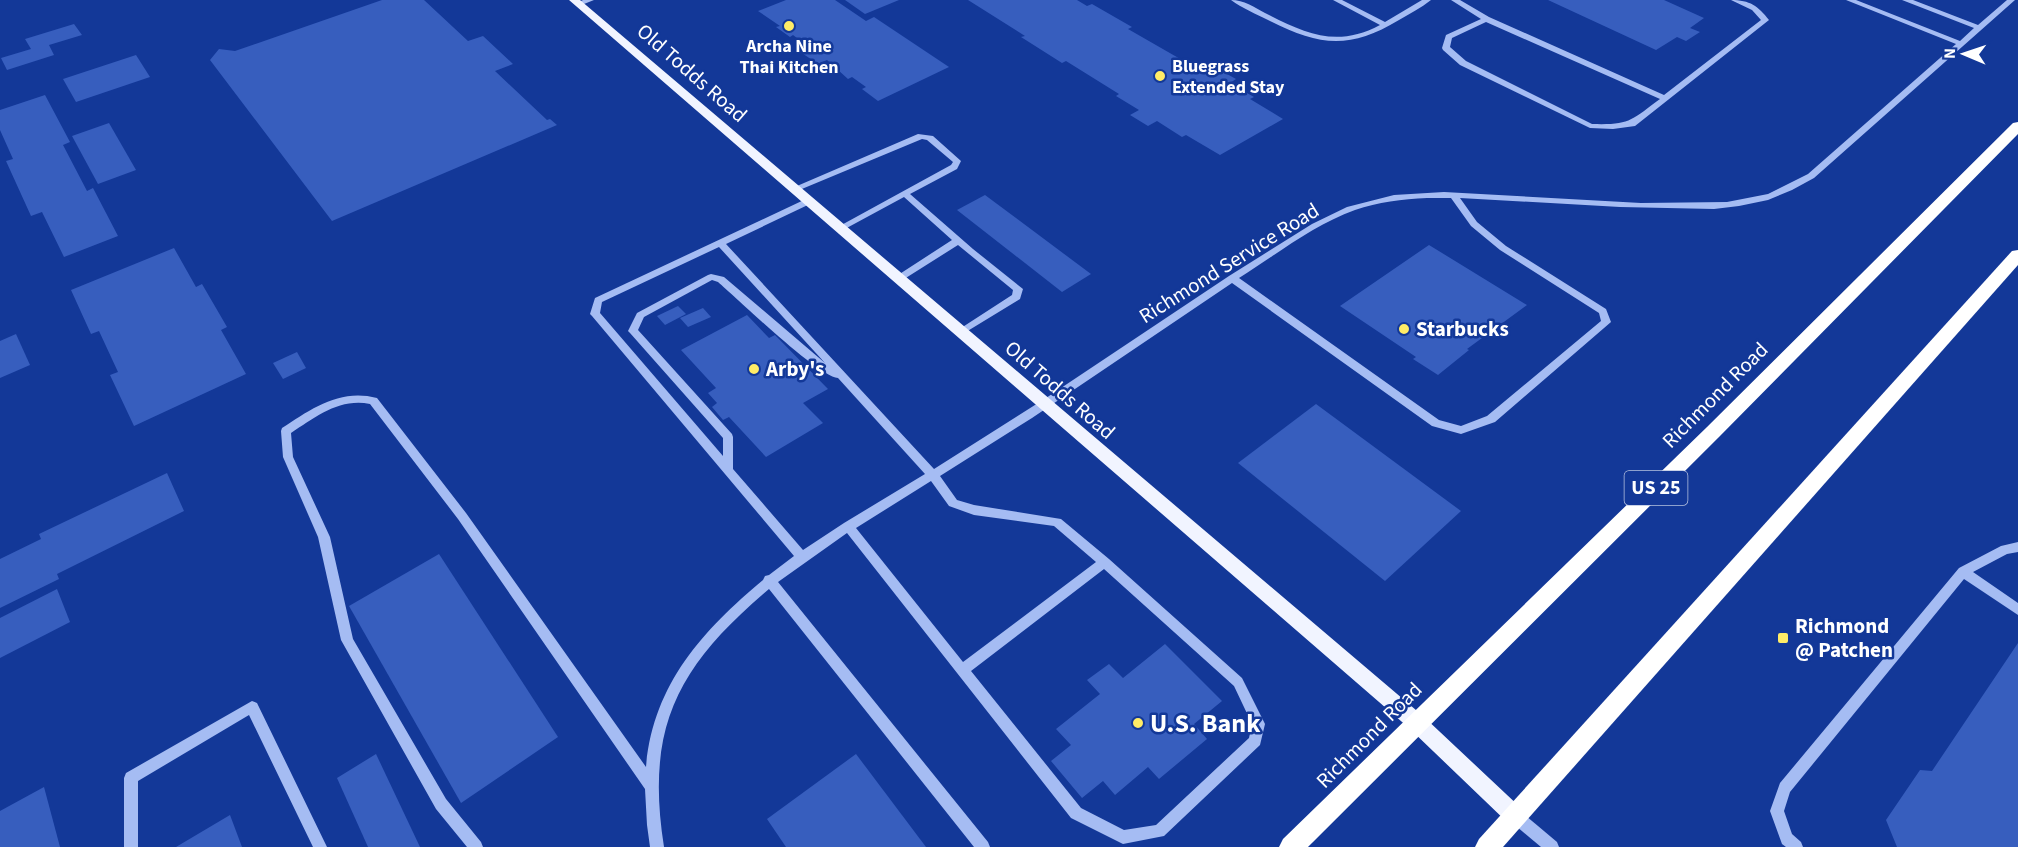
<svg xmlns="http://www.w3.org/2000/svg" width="2018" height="847" font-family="'Source Sans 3',sans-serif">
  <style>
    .building { fill: #375ebe }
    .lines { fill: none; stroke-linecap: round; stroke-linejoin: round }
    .minor { fill: #a5bcf3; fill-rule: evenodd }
    .major { fill: #f1f4ff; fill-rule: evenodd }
    .highway { fill: #fff; fill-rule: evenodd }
    .poi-dot { fill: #ffec67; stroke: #133898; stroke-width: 2 }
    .labels { text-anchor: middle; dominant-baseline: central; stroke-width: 5; stroke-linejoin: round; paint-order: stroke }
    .far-poi-label { font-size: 18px; font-weight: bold; fill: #fff; stroke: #133898 }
    .shield { fill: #133898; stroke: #b8c3e0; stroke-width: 1.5 }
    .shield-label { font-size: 20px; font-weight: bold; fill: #fff }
    .street-label { font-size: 21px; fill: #fff; stroke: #133898 }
    .poi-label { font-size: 21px; font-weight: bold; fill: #fff; stroke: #133898; text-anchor: start }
    .near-poi-label { font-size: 26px; font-weight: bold; fill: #fff; stroke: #133898; text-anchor: start }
  </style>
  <rect width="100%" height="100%" fill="#133898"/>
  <g class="building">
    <path d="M382,0H424L468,41L483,36L513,64L495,71L547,120L550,119L557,125L332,221L210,60L219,49L235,51Z"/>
    <path d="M786,0H835L866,21L874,17L949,67L878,101L862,89L866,87L852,77L848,79L827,60L818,64L796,49L806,45L793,35L790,37L776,27L780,26L758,11Z"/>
    <path d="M845,0H899L865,14Z"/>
    <path d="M968,0H1077L1087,6L1092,4L1132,27L1128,29L1182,60L1186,59L1211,73L1218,69L1236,79L1230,83L1254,97L1250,99L1283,119L1220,155L1186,135L1182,137L1157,121L1148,126L1130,115L1139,110L1116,96L1119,94L1066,61L1062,63L1021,37L1025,36Z"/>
    <path d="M1548,0H1664L1704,18L1690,28L1700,32L1686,41L1677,37L1656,50Z"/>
    <path d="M74,24L82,35L49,45L54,55L7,70L1,58L31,49L25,39Z"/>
    <path d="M136,55L150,77L76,102L63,79Z"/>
    <path d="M45,95L70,142L63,145L87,191L93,188L118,236L64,257L42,212L31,216L6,161L13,159L0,130V110Z"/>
    <path d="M109,123L136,170L98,184L72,136Z"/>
    <path d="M985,195L1091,274L1062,292L957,210Z"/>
    <path d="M1429,245L1527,305L1467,349L1469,350L1438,375L1413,359L1416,357L1340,306Z"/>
    <path d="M174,248L196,287L202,284L227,327L221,330L246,374L134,426L110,375L118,372L99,331L91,334L71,290Z"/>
    <path d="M678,306L686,314L665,325L657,316Z"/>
    <path d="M703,308L711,317L688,327L680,318Z"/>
    <path d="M747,315L769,338L775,335L828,389L803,403L823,423L766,457L729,417L723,420L712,407L717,403L708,393L716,388L681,350Z"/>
    <path d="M16,334L30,365L0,378V341Z"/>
    <path d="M297,352L306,368L283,379L273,363Z"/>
    <path d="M1316,404L1461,511L1385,581L1238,463Z"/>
    <path d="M167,473L184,511L57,574L59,579L0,608V559L41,539L39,534Z"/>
    <path d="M439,554L558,737L461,803L349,606Z"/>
    <path d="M57,589L70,622L0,658V618Z"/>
    <path d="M2018,643V847H1897L1886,820L1920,770L1932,771Z"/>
    <path d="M1165,644L1222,701L1194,724L1207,739L1159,779L1148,767L1115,795L1103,781L1082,798L1051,761L1071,745L1056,729L1100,694L1087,680L1109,664L1123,678Z"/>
    <path d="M376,754L420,847H368L337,778Z"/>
    <path d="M856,754L926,847H786L767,819Z"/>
    <path d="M44,787L60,847H0V811Z"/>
    <path d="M230,815L242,847H176Z"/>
  </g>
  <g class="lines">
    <g class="minor">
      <path d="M583,0H594L579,6L575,4Z"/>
      <path d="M1231,0C1244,0 1254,7 1265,13C1306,34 1337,48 1380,25L1333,0H1342L1385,22L1422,0H1431C1421,8 1409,14 1399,20C1349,50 1319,46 1268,20C1256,14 1242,8 1231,0Z"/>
      <path d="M1451,0H1460L1489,17L1664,95L1761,20L1752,10L1731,0C1750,0 1758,6 1769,20L1635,126L1613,129L1590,128L1460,65L1443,50L1442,48L1446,35L1481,19ZM1486,22L1660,99C1630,121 1630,125 1592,124L1466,61L1450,47L1452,38Z"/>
      <path d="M1846,0H1856L1960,41L1974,28L1902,0H1913L1978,25L2007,0H2015L1814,178L1792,190L1768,200L1739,206L1714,209L1620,207L1460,198L1477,222L1506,246L1606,309L1611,322L1495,422L1461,434L1432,426L1232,283L1032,418L940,476L957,500L974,505L1061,519L1109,559L1242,678L1265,724L1260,745L1164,836L1123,844L1071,818L847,533L778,582L988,842L990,847H974L769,589C678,666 645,726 664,847H650L647,825L645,789L458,519L370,404C339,398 316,417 291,433L293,457L330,537L353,639L446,799L481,842L483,847H467L436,809L341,640L318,537L283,457L281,431L282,428C311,409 340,388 377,398L466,513L646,767C653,685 702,631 763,580L765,576L769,575L794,556L592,316L590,314L595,298L806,199H812V203L726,244L934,469L1046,398L1229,276L1312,224L1347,207L1394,195L1444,192L1641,203L1727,202L1768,194L1808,174L1956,44ZM1427,198H1451L1471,226L1500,250L1599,313L1601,321L1487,416L1461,426L1439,420L1239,278C1276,255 1313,225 1355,210C1378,202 1402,199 1427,198ZM719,247L825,363L724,277L711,274L708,275L637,313L628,331L630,333L723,438V456L600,313L602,302ZM712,280L718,282C738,299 818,377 838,378L925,474L844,523L803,550L733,469V437L732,434L638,330L644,317ZM931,481L949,506L974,515L1054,526L1096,562L963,662L856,528ZM1104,569L1234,686L1252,724L1249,738L1156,825L1124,830L1081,808L971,671Z"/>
      <path d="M918,134L933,136L961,161L957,169L910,194L973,249L1023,289L1020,299L961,335L958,334L956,332L958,330L1012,295L1013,290L958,245L901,281H895L893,279L895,277L952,240L904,197L843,230H837L836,228L951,165L953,162L927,140L922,139L797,191L794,192L790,189Z"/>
      <path d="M2018,542V552L2007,554L1973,572L2018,603V615L1964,579L1790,792L1784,811L1792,834L1801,842L1803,847H1786L1782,844L1770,811L1780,783L1959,568L2001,546Z"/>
      <path d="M252,701L257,703L327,847H313L249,715L138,781V847H124V778L126,773Z"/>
      <path d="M1515,809L1520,811L1557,842L1559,847H1541L1510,821L1508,816L1510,811Z"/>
    </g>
    <path class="major" d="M569,0H580L1423,716L1522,809L1525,816L1522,823L1515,826L1508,823L1409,728Z"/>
    <g class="highway">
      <path d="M2018,122V134L1719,437L1308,847H1279L1283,839L1707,427L2013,123Z"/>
      <path d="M2018,250V265L1503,847H1475L1479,839L2012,251Z"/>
    </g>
  </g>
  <g class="poi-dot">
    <circle cx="789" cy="26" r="6"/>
    <circle cx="1160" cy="76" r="6"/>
    <circle cx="1404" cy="329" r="6"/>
    <circle cx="754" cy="369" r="6"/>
    <rect x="1777" y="632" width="12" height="12" rx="3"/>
    <circle cx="1138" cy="723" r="6"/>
  </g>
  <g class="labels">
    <g class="far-poi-label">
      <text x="789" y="46">Archa Nine<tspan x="789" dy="21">Thai Kitchen</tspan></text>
      <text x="1172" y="66" text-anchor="start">Bluegrass<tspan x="1172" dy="21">Extended Stay</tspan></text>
    </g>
    <rect class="shield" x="1624.5" y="471" width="63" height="34" rx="4.5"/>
    <g class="shield-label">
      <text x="1656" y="488">US 25</text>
    </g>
    <g class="street-label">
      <text transform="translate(692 73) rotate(41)">Old Todds Road</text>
      <text transform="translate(1229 263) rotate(-32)">Richmond Service Road</text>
      <text transform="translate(1060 390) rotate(41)">Old Todds Road</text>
      <text transform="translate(1715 395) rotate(-45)">Richmond Road</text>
      <text transform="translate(1369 735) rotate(-45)">Richmond Road</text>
    </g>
    <g class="poi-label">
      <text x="1416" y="329">Starbucks</text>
      <text x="766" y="369">Arby's</text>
      <text x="1795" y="626">Richmond<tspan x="1795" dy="24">@ Patchen</tspan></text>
    </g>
    <g class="near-poi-label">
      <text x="1150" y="723">U.S. Bank</text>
    </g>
  </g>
  <g transform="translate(1964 54) rotate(272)" stroke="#133898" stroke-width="4.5" paint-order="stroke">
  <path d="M0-4.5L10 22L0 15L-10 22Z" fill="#ffffff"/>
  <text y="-9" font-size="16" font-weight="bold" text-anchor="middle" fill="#ffffff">N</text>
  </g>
</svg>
